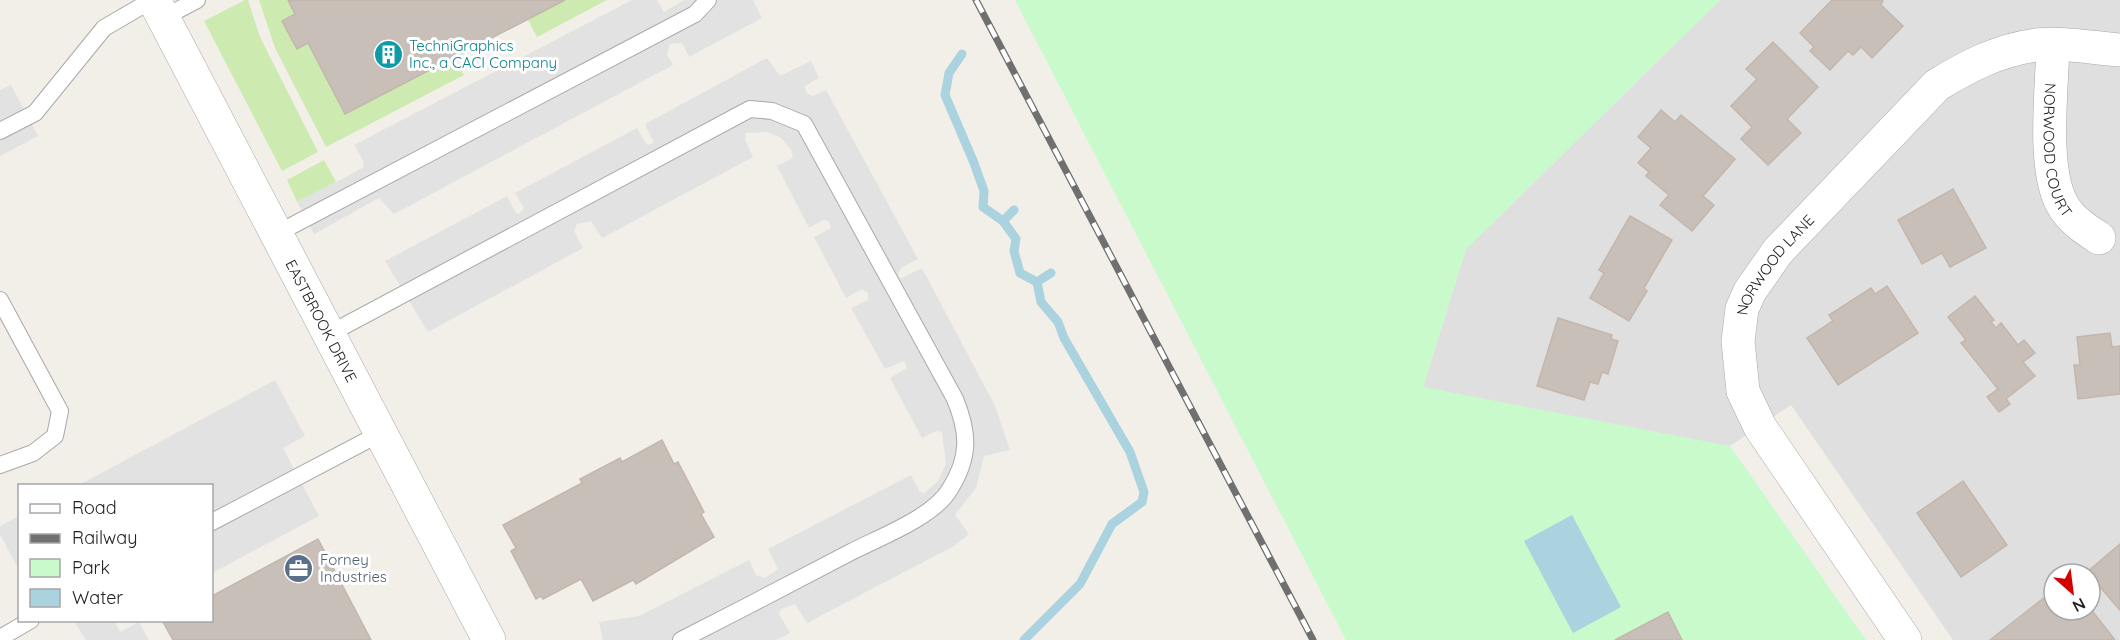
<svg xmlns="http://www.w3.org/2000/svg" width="2120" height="640" font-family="Quicksand,sans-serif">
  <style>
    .residential { fill: #e0dfdf; fill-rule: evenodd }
    .grass { fill: #cdebb0 }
    .park { fill: #c8facc }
    .parking { fill: #e2e2e2 }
    .water { fill: #aad3df }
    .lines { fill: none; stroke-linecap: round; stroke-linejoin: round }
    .stream { stroke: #aad3df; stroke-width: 9 }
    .building { fill: #c7bfb8; stroke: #c4b6ab; stroke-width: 1.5 }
    .lane-casing { stroke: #a9a9a9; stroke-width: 18 }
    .street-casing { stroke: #a9a9a9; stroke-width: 34 }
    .lane { stroke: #fff; stroke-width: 16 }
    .street { stroke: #fff; stroke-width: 33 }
    .rail-casing { stroke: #707070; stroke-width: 7 }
    .rail { stroke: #fff; stroke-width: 4.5; stroke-dasharray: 14; stroke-linecap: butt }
    .labels { text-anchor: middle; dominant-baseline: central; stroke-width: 6; stroke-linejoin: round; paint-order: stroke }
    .culture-label { font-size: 15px; fill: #0d838f; stroke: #fff; text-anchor: start }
    .street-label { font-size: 15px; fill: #222; stroke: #fff }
    .service-label { font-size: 15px; fill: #4e5e75; stroke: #fff; text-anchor: start }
  </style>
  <rect width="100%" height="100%" fill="#f2efe9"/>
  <path class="residential" d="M1720,0H2120V640H1953L1791,405L1730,446L1634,432L1423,387L1466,249ZM2054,574H2090V610H2054Z"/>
  <g class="grass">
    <path d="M245,0H248L260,37L318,152L282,171L204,21Z"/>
    <path d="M259,0H288L295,14L282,21L297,49L308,43L345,114L454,58L464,75L326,147L275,48Z"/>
    <path d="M565,0H607L537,37L528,20Z"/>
    <path d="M324,160L336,182L297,202L287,180Z"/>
  </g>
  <path class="park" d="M1015,0H1720L1466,249L1423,387L1730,446L1866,640H1346Z"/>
  <g class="parking">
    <path d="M632,0H657L664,12L684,0H753L762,18L689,57L682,43L670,44L667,54L673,65L394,214L379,198L314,234L297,202L363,168L364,162L354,145Z"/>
    <path d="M767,58L780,76L811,61L819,78L804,86L807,93L813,96L826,90L918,259L901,268L898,275L900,278L904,277L922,268L995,406L1010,450L984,456L976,488L955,515L969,534L954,546L807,623L795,604L781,609L779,614L790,633L776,640H603L599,622L639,616L749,560L756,575L765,578L778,569L768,549L911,475L920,492L924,493L938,481L946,464L942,432L936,431L922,438L890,378L907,368L904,361L885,369L851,308L868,300V293L862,289L846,298L814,237L831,228L829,221L823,220L809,228L777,166L793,158L791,150L781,138L768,132L746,133L745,140L753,157L602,238L591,221L577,224L574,231L583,248L428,332L385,261L507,196L516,213L519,214L524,208L515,193L637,128L647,145L654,143L645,124Z"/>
    <path d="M11,85L38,136L0,156V90Z"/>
    <path d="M275,380L305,436L283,448L319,516L212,573V486H77Z"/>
    <path d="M19,516V570L0,534V526Z"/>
    <path d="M74,621H114L120,632L139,622L149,640H86Z"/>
  </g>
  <path class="water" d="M1572,515L1621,607L1573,633L1524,541Z"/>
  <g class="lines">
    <g class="stream">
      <path d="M962,54L949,73L945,95L974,163L984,191L983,207L1003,221L1016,239L1014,251L1020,273L1037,282L1041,302L1058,322L1064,338L1130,452L1144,492L1142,502L1112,524L1080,584L1024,640"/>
      <path d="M1003,221L1014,210"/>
      <path d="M1037,282L1051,273"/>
    </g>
  </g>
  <g class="building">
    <path d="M288,0H565L345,114L308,43L297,49L282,21L295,14Z"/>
    <path d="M1832,0H1883L1881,5L1903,26L1872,58L1861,47L1853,55L1848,51L1830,70L1810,51L1814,47L1800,33Z"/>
    <path d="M1773,42L1818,87L1787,119L1801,133L1768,165L1741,139L1752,127L1731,106L1757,79L1746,69Z"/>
    <path d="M1661,110L1675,122L1681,115L1735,159L1703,196L1714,205L1692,231L1660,205L1669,195L1646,176L1649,172L1638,163L1651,148L1638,137Z"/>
    <path d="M1953,189L1986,248L1950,267L1942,253L1922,264L1898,220Z"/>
    <path d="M1630,216L1672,240L1644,288L1647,291L1629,321L1590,298L1604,273L1599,270Z"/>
    <path d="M1887,286L1918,333L1838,385L1807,338L1833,321L1829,315L1871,288L1875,294Z"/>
    <path d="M1975,296L1994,320L1991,322L1996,328L2001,323L2018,345L2024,340L2035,353L2023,362L2035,376L2006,399L2010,404L1999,412L1987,397L1998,389L1961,343L1966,340L1948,317Z"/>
    <path d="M1558,318L1612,335L1611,339L1618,341L1608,374L1602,372L1598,384L1590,382L1584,400L1537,386Z"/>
    <path d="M2110,333L2112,347L2120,346V394L2078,399L2074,365H2080L2077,337Z"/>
    <path d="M662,440L674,464L678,462L704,512L701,514L714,537L636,584L633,580L593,601L581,579L543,599L541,596L536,599L511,551L516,548L503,525L582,483L580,479L620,458L622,462Z"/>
    <path d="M1963,481L2007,545L1961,577L1917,513Z"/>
    <path d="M318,539L371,640H173L163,622L212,620V596Z"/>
    <path d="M2120,544V610L2087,572Z"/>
    <path d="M2054,590V610L2090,608L2115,640H1990Z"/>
    <path d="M1668,612L1682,640H1615Z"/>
  </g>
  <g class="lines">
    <defs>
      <g id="lane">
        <path d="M163,18L197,0"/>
        <path d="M0,131L35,113L104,28L152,0"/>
        <path d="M276,234L695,14L708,0"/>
        <path d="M0,300L60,411L55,436L33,453L0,465"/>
        <path d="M329,334L750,109L772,111L804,124L955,399C969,433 970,457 950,489C934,517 880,537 851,552C794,582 738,611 681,640"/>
        <path d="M212,522L381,433"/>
        <path d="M0,638L31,620"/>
      </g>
      <g id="street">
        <path id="s1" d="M154,0L489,640"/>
        <path id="s2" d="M2053,45C2052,89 2042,167 2062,204C2070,219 2085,229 2099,238"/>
        <path id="s3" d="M1905,640L1760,427L1743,391L1738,341L1742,309L1750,291L1778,251L1937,85C1968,66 1999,50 2036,45C2063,42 2093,48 2120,50"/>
      </g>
    </defs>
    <use href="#lane" class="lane-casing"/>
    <use href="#street" class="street-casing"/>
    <use href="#lane" class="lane"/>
    <use href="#street" class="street"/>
    <defs>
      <path id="rail" d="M976,0L1313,640"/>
    </defs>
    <use href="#rail" class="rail-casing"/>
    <use href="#rail" class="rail"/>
  </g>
  <defs>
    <symbol id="building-disc" viewBox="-11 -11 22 22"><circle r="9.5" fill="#0f9aa8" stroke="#fff"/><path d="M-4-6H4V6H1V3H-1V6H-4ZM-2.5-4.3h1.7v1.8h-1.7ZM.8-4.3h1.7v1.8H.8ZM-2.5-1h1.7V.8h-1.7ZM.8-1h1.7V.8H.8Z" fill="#fff"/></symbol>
    <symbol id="office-disc" viewBox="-11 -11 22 22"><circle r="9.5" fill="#5c6f8a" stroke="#fff"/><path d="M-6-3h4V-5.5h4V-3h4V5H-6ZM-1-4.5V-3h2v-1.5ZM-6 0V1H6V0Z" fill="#fff"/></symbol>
  </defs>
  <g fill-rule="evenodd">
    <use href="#building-disc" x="372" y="38" width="33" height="33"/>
    <use href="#office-disc" x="282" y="552" width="33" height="33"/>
  </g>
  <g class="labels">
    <g class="culture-label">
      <text x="409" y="45">TechniGraphics<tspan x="409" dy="17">Inc., a CACI Company</tspan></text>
    </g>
    <g class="street-label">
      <text stroke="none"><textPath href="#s2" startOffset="106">NORWOOD COURT</textPath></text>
      <text stroke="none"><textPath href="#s3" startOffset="435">NORWOOD LANE</textPath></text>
      <text stroke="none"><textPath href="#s1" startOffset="362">EASTBROOK DRIVE</textPath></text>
    </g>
    <g class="service-label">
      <text x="320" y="559">Forney<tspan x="320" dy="17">Industries</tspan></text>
    </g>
  </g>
  <rect x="18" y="484" width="195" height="138" fill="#ffffff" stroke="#a7a7a7" stroke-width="1.5"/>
  <rect x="30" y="504" width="30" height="9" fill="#ffffff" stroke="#a7a7a7" stroke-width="1.5"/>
  <text x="72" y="514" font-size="18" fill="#222222">Road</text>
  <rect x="30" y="534" width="30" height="9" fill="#707070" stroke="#a7a7a7" stroke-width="1.5"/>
  <text x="72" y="544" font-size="18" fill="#222222">Railway</text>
  <rect x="30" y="559" width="30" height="18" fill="#c8facc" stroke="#a7a7a7" stroke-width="1.5"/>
  <text x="72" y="574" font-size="18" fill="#222222">Park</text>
  <rect x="30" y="589" width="30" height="18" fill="#aad3df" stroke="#a7a7a7" stroke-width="1.5"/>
  <text x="72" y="604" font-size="18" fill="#222222">Water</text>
  <g transform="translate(2072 592) rotate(152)"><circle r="28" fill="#ffffff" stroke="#a7a7a7" stroke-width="1.5"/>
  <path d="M0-4.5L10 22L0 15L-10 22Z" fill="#d40000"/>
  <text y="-9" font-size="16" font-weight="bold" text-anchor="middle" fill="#222222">N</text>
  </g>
</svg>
